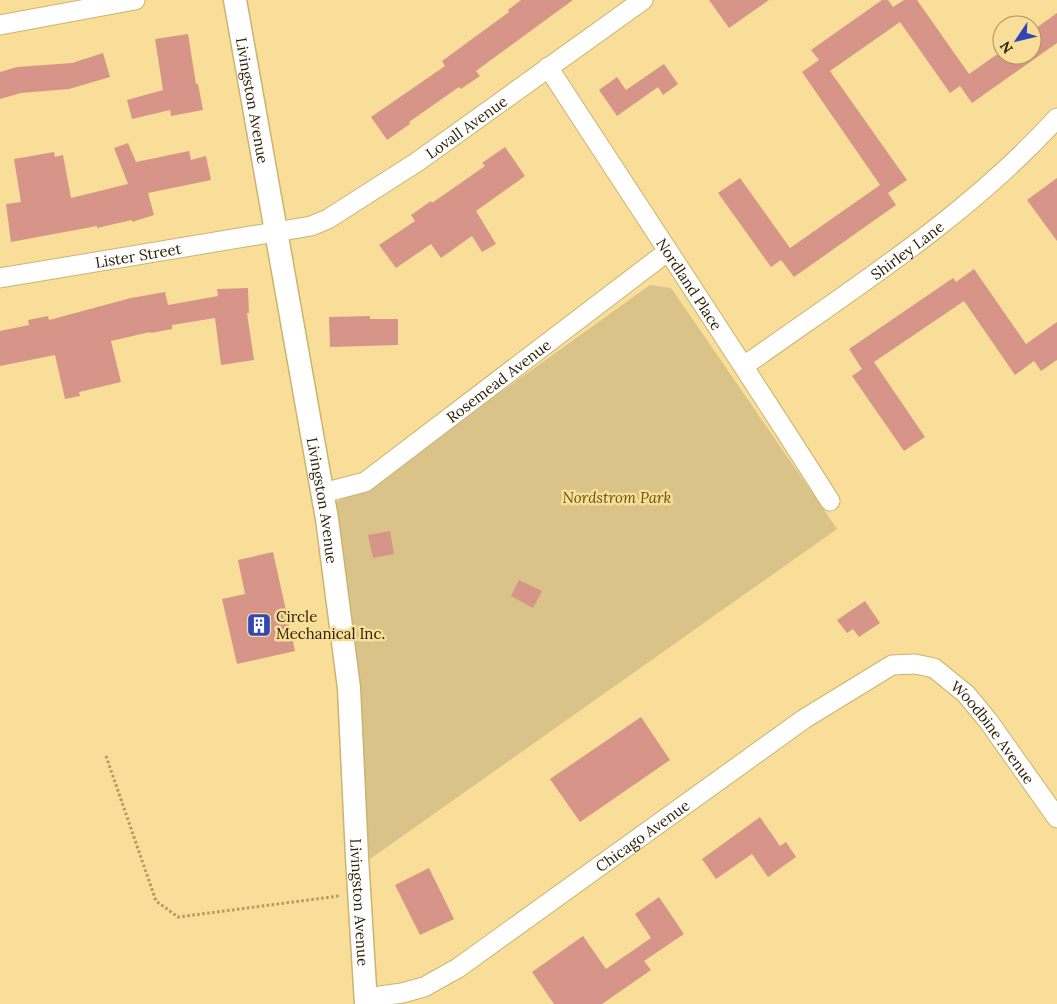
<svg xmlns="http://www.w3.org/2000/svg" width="1057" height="1004" font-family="Lora,serif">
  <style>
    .green { fill: #d9c388 }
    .building { fill: #d7958a }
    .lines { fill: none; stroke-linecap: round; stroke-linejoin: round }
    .minor-casing { stroke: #cdb36f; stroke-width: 21 }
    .tertiary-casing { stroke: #cdb36f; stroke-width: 25 }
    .path { stroke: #af9b63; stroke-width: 3; stroke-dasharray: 2.5 2.5; stroke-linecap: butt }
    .minor { stroke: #fff; stroke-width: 19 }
    .tertiary { stroke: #fff; stroke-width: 22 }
    .labels { text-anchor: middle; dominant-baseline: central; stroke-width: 5; stroke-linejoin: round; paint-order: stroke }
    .street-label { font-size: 15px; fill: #2c2205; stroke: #f8de98 }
    .park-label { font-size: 15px; font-style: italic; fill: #6a5408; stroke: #f8de98 }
    .poi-label { font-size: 15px; fill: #2c2205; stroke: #f8de98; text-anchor: start }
  </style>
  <rect width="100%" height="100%" fill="#f8de98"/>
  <path class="green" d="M650,285L671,288L837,529L370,859L336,502L371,485L388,473Z"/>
  <g class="building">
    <path d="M521,0H573L476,71L480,76L461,89L459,87L409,122L410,124L387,140L371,117L445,66L442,61L509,12L508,10Z"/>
    <path d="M709,0H769L729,28Z"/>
    <path d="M882,0H888L893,7L904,0H917L969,74L996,55H1032V31L1057,13V43L972,103L960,86L950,93L900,22L830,71L907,180L888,193L896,205L794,277L781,260L771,267L718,193L740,178L790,248L880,185L802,72L819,60L811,50Z"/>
    <path d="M188,34L196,84H198L203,110L171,116L170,110L132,119L127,100L163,90L155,39Z"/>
    <path d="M103,53L110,77L69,89L21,93L0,99V72L17,67L72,63Z"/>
    <path d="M664,64L678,84L663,95L658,87L617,116L599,90L617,77L626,90Z"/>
    <path d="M128,143L136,162L189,151L191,160L206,156L211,180L148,193L154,215L132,222V220L97,228V226L11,242L6,204L21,202L14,159L54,152L55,157L63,155L71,198L128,184L114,148Z"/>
    <path d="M505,147L525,176L476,211L496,244L482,252L472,236L441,258L431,244L396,268L379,245L415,221L411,215L431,201L432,203L485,166L482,163Z"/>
    <path d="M1057,178V241L1027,200Z"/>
    <path d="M974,269L1026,344L1057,322V360L1041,371L1034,361L1015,375L964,301L874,362L925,437L904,451L852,376L862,369L849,349L953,278L956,282Z"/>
    <path d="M248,288L249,313H247L254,360L221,365L215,318L172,325V329L151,333L150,332L111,341L121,382L79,392L80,396L65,399L55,355L0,366V331L29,325L28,320L48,316L49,320L131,298L165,292L168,305L218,296L217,289Z"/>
    <path d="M370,316V319H398V345L330,347L329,317Z"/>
    <path d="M390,531L394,554L373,558L368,535Z"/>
    <path d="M273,552L295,651L237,664L222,599L245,594L238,560Z"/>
    <path d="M519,580L542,591L533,608L511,596Z"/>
    <path d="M865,601L880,623L859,637L853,629L847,633L837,620Z"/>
    <path d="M641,717L670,760L580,822L550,779Z"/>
    <path d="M760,817L780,846L786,842L796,857L768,877L752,854L716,879L702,859Z"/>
    <path d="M429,868L454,919L420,935L395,885Z"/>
    <path d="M659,897L684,934L644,961L651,970L602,1004H554L532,972L583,936L606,969L651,938L635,914Z"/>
  </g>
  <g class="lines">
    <defs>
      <g id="minor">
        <path d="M0,25L135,0"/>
        <path id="s1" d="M548,67C642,212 738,356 830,501"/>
        <path id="s2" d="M0,278L311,226L328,219L417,162L643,0"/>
        <path id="s3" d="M744,366C852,289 967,217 1057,118"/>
        <path id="s4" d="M323,493L365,482L667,252"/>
        <path id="s5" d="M366,998L402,993L424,987L458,968L804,719L892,665L915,664L934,668L966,694L989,722L1057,818"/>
      </g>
      <g id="tertiary">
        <path id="s6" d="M235,0L327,519L349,688L357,857L366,1004"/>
      </g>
    </defs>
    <use href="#minor" class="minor-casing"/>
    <use href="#tertiary" class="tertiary-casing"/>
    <path class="path" d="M106,756L156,901L178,917L339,896"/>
    <use href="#minor" class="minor"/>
    <use href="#tertiary" class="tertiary"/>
  </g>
  <defs>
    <symbol id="building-square" viewBox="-11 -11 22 22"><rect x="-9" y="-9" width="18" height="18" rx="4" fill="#3246b8" stroke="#f8de98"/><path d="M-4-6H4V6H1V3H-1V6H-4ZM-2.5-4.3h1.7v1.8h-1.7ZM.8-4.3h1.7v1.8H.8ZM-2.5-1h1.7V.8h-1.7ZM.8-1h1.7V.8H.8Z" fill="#fff"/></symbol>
  </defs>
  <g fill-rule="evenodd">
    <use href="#building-square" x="245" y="611" width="28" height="28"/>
  </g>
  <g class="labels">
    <g class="street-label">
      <text stroke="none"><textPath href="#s6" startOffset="102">Livingston Avenue</textPath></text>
      <text stroke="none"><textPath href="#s2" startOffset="500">Lovall Avenue</textPath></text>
      <text stroke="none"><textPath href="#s3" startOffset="200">Shirley Lane</textPath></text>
      <text stroke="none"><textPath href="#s2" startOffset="140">Lister Street</textPath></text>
      <text stroke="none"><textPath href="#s1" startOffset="259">Nordland Place</textPath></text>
      <text stroke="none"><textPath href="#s4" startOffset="211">Rosemead Avenue</textPath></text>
      <text stroke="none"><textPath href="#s6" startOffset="508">Livingston Avenue</textPath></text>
      <text stroke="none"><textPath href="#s5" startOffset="758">Woodbine Avenue</textPath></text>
      <text stroke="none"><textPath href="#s5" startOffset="325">Chicago Avenue</textPath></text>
      <text stroke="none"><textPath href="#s6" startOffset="912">Livingston Avenue</textPath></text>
    </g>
    <g class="park-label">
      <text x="617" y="497">Nordstrom Park</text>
    </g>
    <g class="poi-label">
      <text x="276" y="616">Circle<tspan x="276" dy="17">Mechanical Inc.</tspan></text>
    </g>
  </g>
  <g transform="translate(1017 40) rotate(235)"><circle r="24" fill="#f8de98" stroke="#a6935d"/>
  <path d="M0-4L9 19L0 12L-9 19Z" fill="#3246b8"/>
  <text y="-8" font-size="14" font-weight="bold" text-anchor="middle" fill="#2c2205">N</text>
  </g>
</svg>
